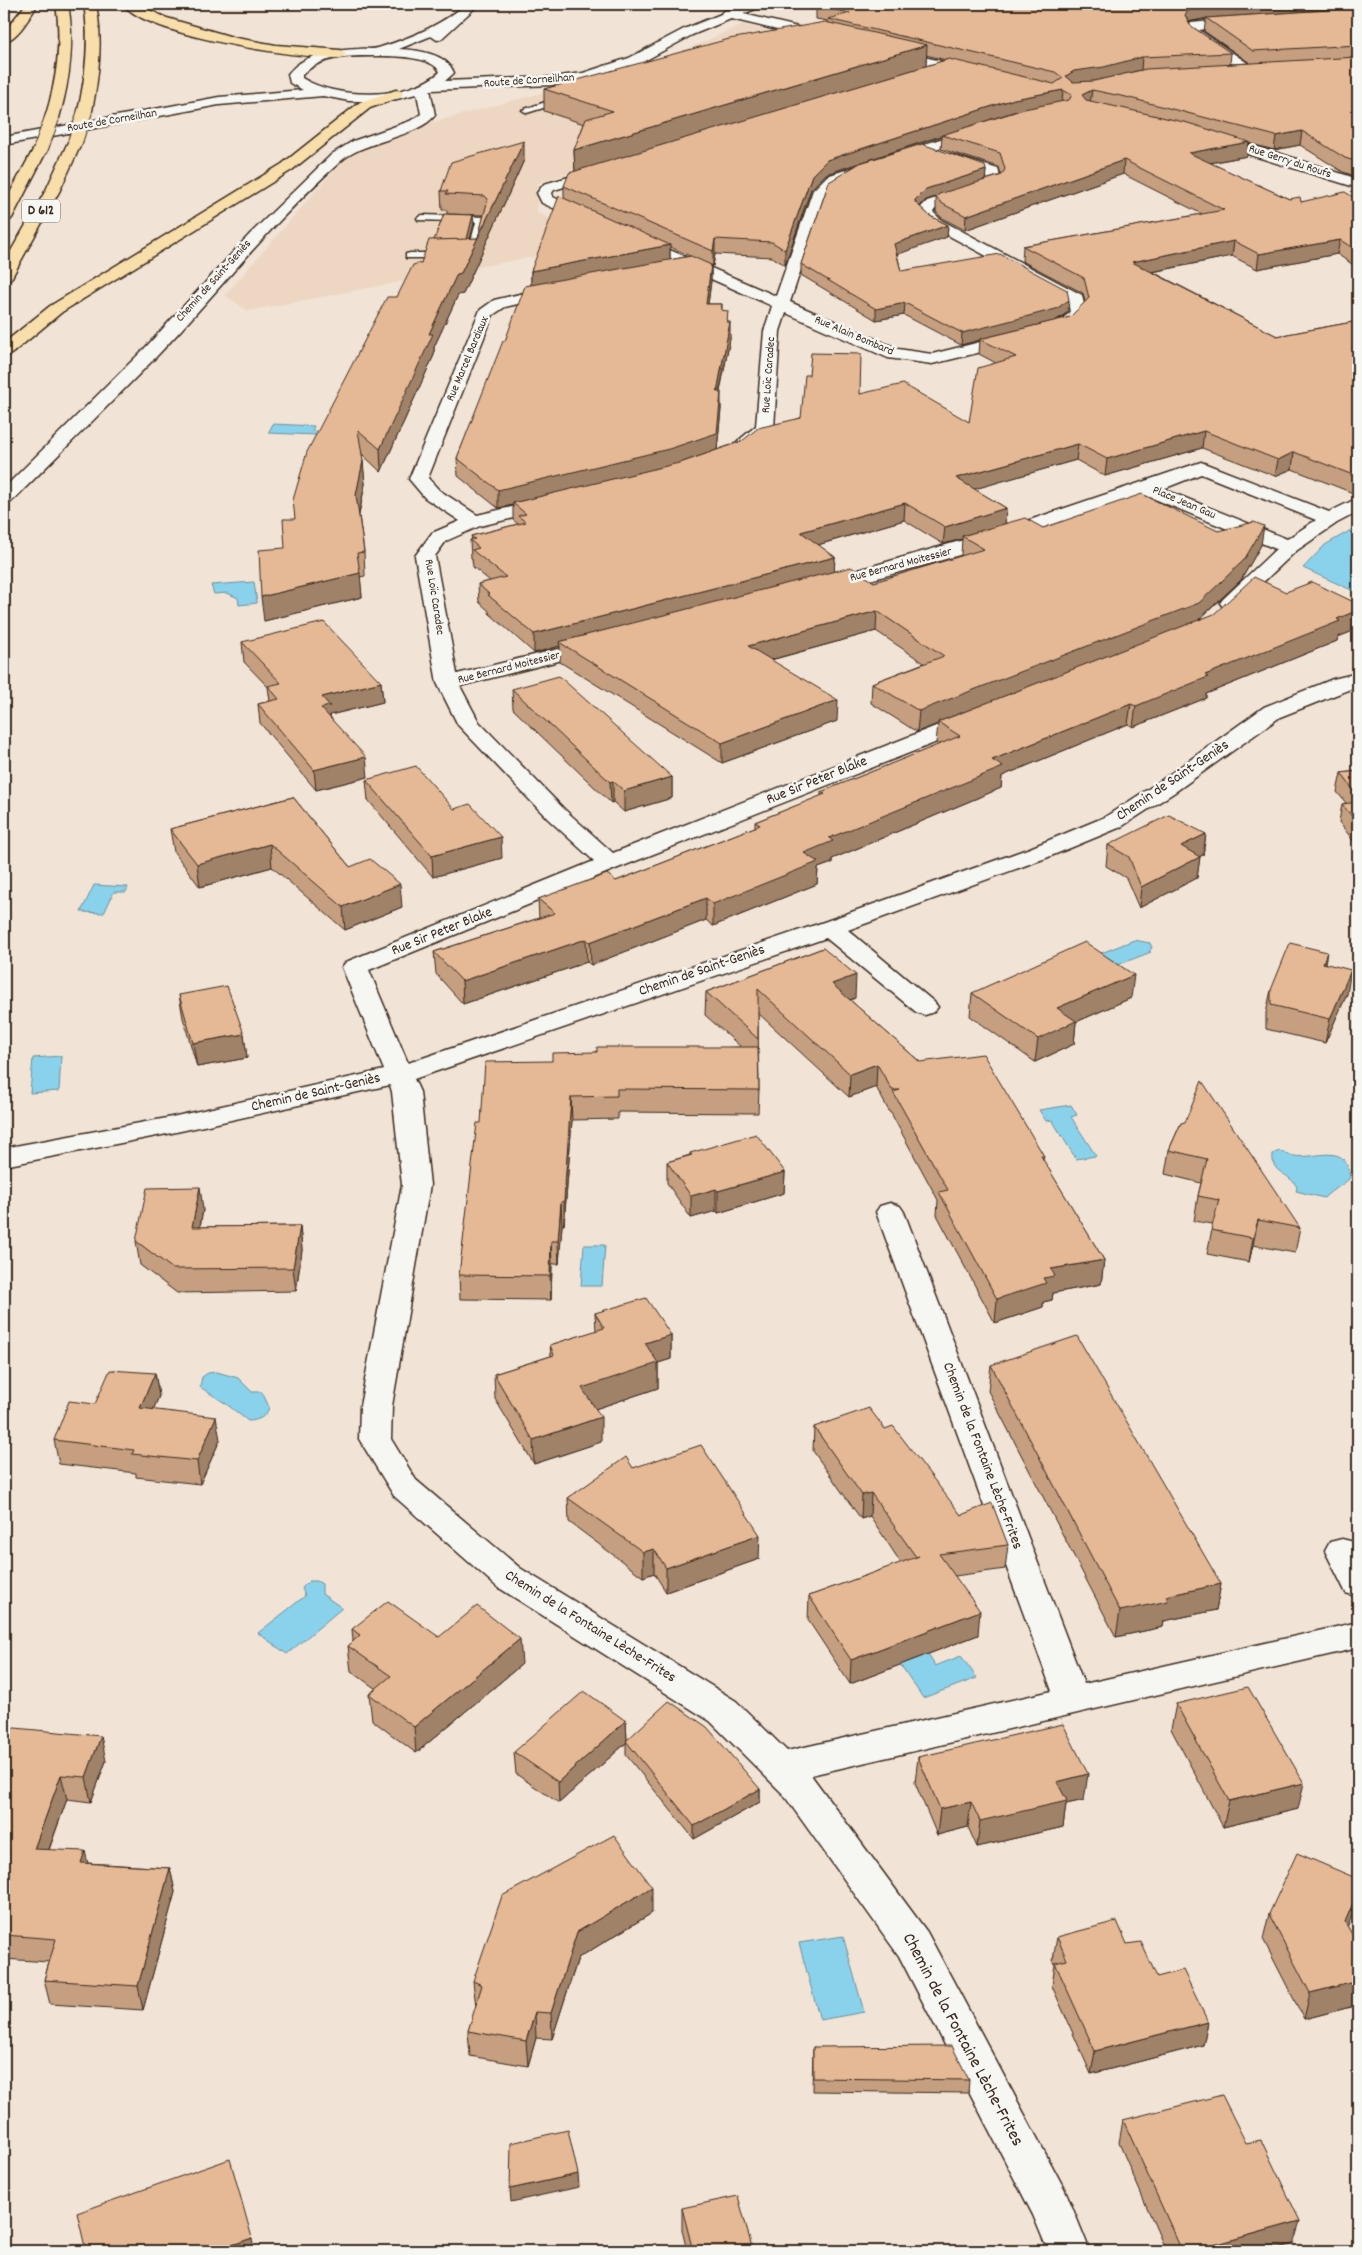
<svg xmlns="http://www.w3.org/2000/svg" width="1362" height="2255" font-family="Dekko,sans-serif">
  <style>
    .built { fill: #edd7c2 }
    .water { fill: #8ad2ec; stroke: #6a8f9a }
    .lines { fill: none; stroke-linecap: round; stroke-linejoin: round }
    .service-casing { stroke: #3b2a1e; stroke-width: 3 }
    .minor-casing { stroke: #3b2a1e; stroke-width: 3 }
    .tertiary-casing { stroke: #3b2a1e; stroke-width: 3 }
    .trunk-casing { stroke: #3b2a1e; stroke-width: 3 }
    .service { fill: #f6f6f2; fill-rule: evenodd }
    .minor { fill: #f6f6f2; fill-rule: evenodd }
    .tertiary { fill: #f6f6f2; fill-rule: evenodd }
    .trunk { fill: #f8deab; fill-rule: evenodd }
    .trunk-bridge-casing { stroke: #3b2a1e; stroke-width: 16; stroke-linecap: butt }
    .trunk-bridge { stroke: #f8deab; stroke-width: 14 }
    .wall { fill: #c59f80; stroke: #3b2a1e; fill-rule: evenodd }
    .shaded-wall { fill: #a08268; stroke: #3b2a1e }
    .building { fill: #e5b995; stroke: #3b2a1e }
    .labels { text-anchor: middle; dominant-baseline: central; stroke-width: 5; stroke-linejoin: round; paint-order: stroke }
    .far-street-label { font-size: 12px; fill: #3b2a1e; stroke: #f6f6f2 }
    .shield { fill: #f6f6f2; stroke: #73675e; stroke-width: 1 }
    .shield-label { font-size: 14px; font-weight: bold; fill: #3b2a1e }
    .street-label { font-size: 15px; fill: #3b2a1e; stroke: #f6f6f2 }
    .near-street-label { font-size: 18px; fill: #3b2a1e; stroke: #f6f6f2 }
  </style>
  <rect width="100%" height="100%" fill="#f1e4d6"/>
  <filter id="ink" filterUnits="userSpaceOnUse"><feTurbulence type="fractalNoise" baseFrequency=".02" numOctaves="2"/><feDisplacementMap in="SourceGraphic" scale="10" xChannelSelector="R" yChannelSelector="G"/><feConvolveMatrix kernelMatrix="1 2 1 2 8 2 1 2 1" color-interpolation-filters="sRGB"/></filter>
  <g filter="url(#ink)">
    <path class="built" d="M743,24L908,67L538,183L537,212L600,244L248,311L225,295L350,152L422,125L556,89L626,77Z"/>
    <g class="water">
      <path d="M273,424L314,426L312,431H318L317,435L268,433Z"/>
      <path d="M1358,526V593L1303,568L1325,545Z"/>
      <path d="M254,582L257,603L239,605L238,598L227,593L214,594L211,585Z"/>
      <path d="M94,885L128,887L126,892H114L104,913L81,912Z"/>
      <path d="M1134,940L1150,943L1152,948L1149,951L1151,952L1110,968L1094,956Z"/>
      <path d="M61,1056L59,1091L30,1093L33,1058Z"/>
      <path d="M1071,1105L1077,1115L1071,1117L1096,1156L1076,1159L1052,1120L1046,1121L1039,1110Z"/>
      <path d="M1279,1151C1284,1153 1289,1155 1294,1156C1316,1160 1347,1140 1350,1178C1341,1187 1332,1189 1324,1198L1296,1191L1297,1187C1287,1170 1271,1175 1273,1154Z"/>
      <path d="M584,1245H605L602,1286H581Z"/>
      <path d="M217,1372L238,1378L252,1392H262L269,1407C267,1417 257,1421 248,1421L225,1403L200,1387L202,1377L208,1373Z"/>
      <path d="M309,1581H317L322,1584V1594L342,1608L287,1654L258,1633L305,1596L302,1588Z"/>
      <path d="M926,1651L935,1666L961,1656L977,1678L923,1698L898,1661Z"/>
      <path d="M843,1936L864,2012L820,2020L799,1943Z"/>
    </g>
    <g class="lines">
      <defs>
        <g id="service">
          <path d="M569,94L572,95V99L527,113L522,110Z"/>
          <path d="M422,215L486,217L487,219L477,258H406V254L410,253H468L476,222L418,220L417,218Z"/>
        </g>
        <g id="minor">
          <path d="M727,10L827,34L829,37L823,41L723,17L721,14L723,11Z"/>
          <path d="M1242,18L1246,19L1248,22L1246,25L1199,30L1252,66L1254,69L1252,72L1247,73L1191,37L1185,27L1191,23Z"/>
          <path d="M889,49L976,69L978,72L971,76L884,56L883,53Z"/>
          <path d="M423,85L430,89L435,115C419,137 365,140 341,161C273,221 218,292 156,357C108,406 59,454 11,502L4,504V488L144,349L250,234L332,154L353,141L410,121L421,114L416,89Z"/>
          <path d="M971,129L976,130L978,133L976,136L854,175L837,182L827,192L790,302L898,349L932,354L1056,323L1070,313L1068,300L931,226L916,212L927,201L987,182L986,175L944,161L942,158L949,154L998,169L1002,184L1000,187L937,207L933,212L941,220L1082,295L1086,314L1068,331L932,364L888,358L786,313L780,331L774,428C766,440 746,457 732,454L729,450L732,446L756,426L764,331L772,306L632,244L629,241L632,238H642L776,296L813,190L827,176Z"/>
          <path d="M1213,135L1281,154L1358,179V188L1208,142L1206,139L1208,136Z"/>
          <path d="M600,168L605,169L607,172L605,175L554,190L552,193L553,197L596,217L599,220L596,223H586L542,203L537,193L544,184Z"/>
          <path d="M558,285L564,287L566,290L564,293L505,307L493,315L428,478L439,490L477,515L550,498L557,500L559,504L557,508L480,526L446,541L435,556L457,674L595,640L602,642L605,646L602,650L460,686L479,722L564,809L613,853L964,715L972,713L980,715L983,720L980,725L618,868L369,970L408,1063L821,923L1030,848L1105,817L1159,782L1264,707L1333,679L1358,673V686L1280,717L1175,792L1121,827L1046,858L848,930L934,1002L938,1007L934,1012L925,1015L916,1012L826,938L414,1079L420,1092L430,1185L392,1406L391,1439L416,1480L520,1568L736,1701L787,1751L1052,1691L876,1212L880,1206L890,1203L900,1206L904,1212L1084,1684L1358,1622V1648L811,1775L927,1932L1066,2192L1090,2251H1048L1033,2215L899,1956L783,1794L710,1721L496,1586L394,1496L364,1447L359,1439L360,1406L402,1185L392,1092L390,1085L167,1134L4,1166V1148L167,1118L384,1070L342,967L346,962L594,861L548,819L458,725L437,683L415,556L432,533L460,521L425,498L409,479L480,310L494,300Z"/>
          <path d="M1201,462L1329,512L1358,498V512L1337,523L1296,551L1237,607L1230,609L1223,607L1220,603L1223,599L1276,549L1145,495C1041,532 934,564 827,591L820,589L817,585L820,581L1009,527ZM1201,474L1316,520L1287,539L1163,489Z"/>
          <path d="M1342,1539L1354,1542L1358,1550V1597L1346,1593L1325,1551L1330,1542Z"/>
        </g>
        <path id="tertiary" d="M466,4H479L441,39L437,40L431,36L399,49C417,50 447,53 454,73L445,81L552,77L583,73L629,58L684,29L746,4H762L760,7L692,35L639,64L585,81L552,85L431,90L397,99L373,101H349L323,96L219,105L4,145V137L219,97L303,90L290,83L288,74C304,53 334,50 359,49C364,48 372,50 378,48C408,39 442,25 466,4ZM382,56C397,56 433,57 440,72C408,100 337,100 302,78V75C322,54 355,56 382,56Z"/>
        <g id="trunk">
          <path d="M26,4H38C30,16 19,38 4,42V32Z"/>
          <path d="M56,4H68C75,43 70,80 59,118L52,122L45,118C57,80 62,44 56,4Z"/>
          <path d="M84,4H96C103,40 99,75 92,111L85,115L78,111C86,75 90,40 84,4Z"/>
          <path d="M123,4H136L167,18L236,38L276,45L340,50L346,54C340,62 319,57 310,56C271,53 146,34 123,4Z"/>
          <path d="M396,90L401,91L403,94L401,97L370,108L292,170L62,312L10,355L4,356V343L50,306L282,164L360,102Z"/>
          <path d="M75,138L82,142L60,190L12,277L10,280L4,282V263L46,190L68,142Z"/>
          <path d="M41,144L48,148L12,218L9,221L4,222V204L34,148Z"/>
        </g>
      </defs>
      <use href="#service" class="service-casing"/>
      <use href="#minor" class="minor-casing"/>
      <use href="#tertiary" class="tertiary-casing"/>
      <use href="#trunk" class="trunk-casing"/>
      <use href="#service" class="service"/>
      <use href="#minor" class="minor"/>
      <use href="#tertiary" class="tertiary"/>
      <use href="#trunk" class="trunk"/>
      <defs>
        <g id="trunk-bridge">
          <path d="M75,142L85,111"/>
          <path d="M41,148L52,118"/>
        </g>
      </defs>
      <use href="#trunk-bridge" class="trunk-bridge-casing"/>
      <use href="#trunk-bridge" class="trunk-bridge"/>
    </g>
    <g class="wall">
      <path d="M821,4H1358V177L1343,172L1300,145L1274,150L1248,143L1247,156L1210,163L1289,199L1301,202L1358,200V268L1337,254L1257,269L1232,256L1153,272L1277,336L1358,321V495L1292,469L1275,476L1202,448L1105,476L1076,460L974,489L1006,508L1005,523L1043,528L1218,531L1261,545L1241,580L1199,620L1286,592L1358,604V629L1338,637L1337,641L1206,694V698L1133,727L1128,724L1002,776L1001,788L832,859V863L818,868L817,884L713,926L706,920L591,965L587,962L463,1004L436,974L434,952L539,918L538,899L616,881L755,827V822L821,796V792L939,745L936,743L938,724L917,732L871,703L872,683L924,663L876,631L771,660L837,721L722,763L560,662V646L534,653L489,613V611L479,602L478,584L490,581L473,567L472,559L471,558L470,540H472L471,536L518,524L513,520V505L498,508L458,476L457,458L505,341L531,285V271L564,199V186L575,171L574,150L584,124L544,111V89L828,22V21L816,19V6L821,5ZM1206,19L1204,31L1250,63L1230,64L1231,53L1191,26L1189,22ZM926,55L946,60L926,66ZM942,136L941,149L999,167L1001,175L985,180L986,170L829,182L801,264V275L876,320L904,315L961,345L980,340L979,354L996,363L969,422L860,394L742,441L717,450L721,409L720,392L730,339L728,322L722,310V304H708L711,281V265L713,266L715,254L772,257L785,265L811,189L826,174ZM1123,174L1202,214L1023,246L1022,261L1083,293L1085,302L1070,317L1056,321L1068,312L901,271L897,254L947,237L948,225L930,216L919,206L926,200L938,196L936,198V212L942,218L965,230ZM670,247L690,256L670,260ZM904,520L943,544L962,539L961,555L962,556L874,582L834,571L835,557L818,545Z"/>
      <path d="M524,160L463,294L458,295L434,347V355L381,472L362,454L365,484L359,515L364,552L365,576L360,577L362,597L264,621L295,519L397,297L421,263L434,240L474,224L470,239L478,238L484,215L447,214V210H442L441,191Z"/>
      <path d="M242,642L381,682L383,702L330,715L331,718L368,777L316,790L260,723L258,704L270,701L268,687L244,662Z"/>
      <path d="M512,689L672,777V798L624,812L613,802L611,803L513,709Z"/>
      <path d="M1358,771V847L1339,822L1342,804L1346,803L1337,792L1341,773Z"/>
      <path d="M366,780L454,809L502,858L433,877L368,800Z"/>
      <path d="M293,797L350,867L402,907L345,930L272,867L200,887L174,852L170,829Z"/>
      <path d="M1206,834L1203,855L1200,856L1197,878L1139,908L1126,878L1106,866L1108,845Z"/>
      <path d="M823,948L855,998L850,1000L920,1062L1044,1156L1043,1160L1104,1260L1101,1284L1053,1293L1052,1300L1043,1302V1307L995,1323L937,1215L938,1200L892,1115V1113H890L876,1087L849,1097L758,1013L759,1090L758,1113L618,1112V1119L572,1120L564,1225H562L559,1264H552L551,1300L460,1299L459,1275L481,1123L552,1061L597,1052L741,1047L705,1015L706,992Z"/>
      <path d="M1325,964L1347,994L1325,1043L1266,1029V1013L1271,990Z"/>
      <path d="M972,993L1131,998L1076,1022L1074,1044L1035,1062L970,1016Z"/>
      <path d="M179,995L244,1034L247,1058L197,1067L183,1018Z"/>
      <path d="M1181,1123L1300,1228L1295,1253L1253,1245L1249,1262L1207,1254L1213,1224L1194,1221L1198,1196L1201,1183L1165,1174L1169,1150Z"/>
      <path d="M690,1153L785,1172L784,1193L718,1213L716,1211L691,1218L667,1183V1162L690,1155Z"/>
      <path d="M203,1210L200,1227L300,1226L302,1250L296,1291L177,1293L140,1265L136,1241Z"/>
      <path d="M595,1313L671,1335V1359L658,1363V1388L595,1409L601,1442L534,1464L495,1399L494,1374L551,1356L550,1345L596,1331Z"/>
      <path d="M991,1365L1221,1584L1216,1610L1164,1621L1163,1627L1116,1637L988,1391Z"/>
      <path d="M155,1373L159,1396L153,1410L220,1440L200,1484L136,1477V1473L59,1464L54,1440L95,1404Z"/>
      <path d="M814,1427L885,1429L961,1515L1008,1545L1005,1569L955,1576L978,1635L850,1684L808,1620L809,1596L901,1563L870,1516L861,1519L813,1451Z"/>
      <path d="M633,1468L759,1559L666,1592L654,1573L643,1577L569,1522L568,1498Z"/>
      <path d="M352,1629L439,1637L522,1664L416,1753L372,1720L369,1694L376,1689L351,1671L348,1646L353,1641Z"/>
      <path d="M1176,1704L1298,1809L1223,1827L1171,1729Z"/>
      <path d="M626,1721L627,1741L760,1789V1802L694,1839L626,1755V1743L559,1803L516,1774L514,1752Z"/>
      <path d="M4,1727L106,1761L91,1802L67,1799L49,1850L88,1863L170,1868L175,1892L143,2010L50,2004L44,1980L49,1962L4,1959Z"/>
      <path d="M918,1757L1084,1800L1066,1804L1063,1827L977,1847L968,1827L937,1835L915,1783Z"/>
      <path d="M1358,1879V1897L1356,1907L1347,1926L1358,1945V2005L1304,2019L1263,1939L1269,1914Z"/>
      <path d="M652,1913L578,1958L552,2039L536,2038L528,2066L470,2056L468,2031L476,2007L473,1981Z"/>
      <path d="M1057,1937L1127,1944L1157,1977L1208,2022L1203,2045L1091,2074L1052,1986L1055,1964L1053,1960Z"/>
      <path d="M813,2047L969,2080L968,2093L812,2091Z"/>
      <path d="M1123,2120L1293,2244L1267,2251H1166L1119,2143Z"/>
      <path d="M682,2208L753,2251H687L682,2230Z"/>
    </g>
    <g class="shaded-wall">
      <path d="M1240,4H1358V8L1208,18L1187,22L1185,15L1188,10L1209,6Z"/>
      <path d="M927,45L926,66L575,173L574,150Z"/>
      <path d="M1142,57L1141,70L1103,80L1073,84L1066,76L1074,71Z"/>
      <path d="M1063,90L1062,103L1013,112L826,174L811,189L785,265V250L812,175L827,160L1014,99Z"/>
      <path d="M1092,90L1090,103L1081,109L1082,95Z"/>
      <path d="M1302,131L1300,145L1274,150L1276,136Z"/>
      <path d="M524,141V160L463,294L458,295L434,347V355L381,472L380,449L429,334L457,274L461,273Z"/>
      <path d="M1249,142L1247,156L1187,167L1189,153Z"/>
      <path d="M1124,160L1123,174L965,230L966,216Z"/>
      <path d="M986,170L985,181L926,200L915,211V200L926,189Z"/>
      <path d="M473,215L474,224L467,251L466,242Z"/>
      <path d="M948,225L947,237L893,256L894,244Z"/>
      <path d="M715,239V254L713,266V251Z"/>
      <path d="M1340,240L1337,254L1257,269L1259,254Z"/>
      <path d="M1234,241L1232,256L1131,276L1132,262Z"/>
      <path d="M670,245V262L531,289V271Z"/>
      <path d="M711,265V281L706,320V304Z"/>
      <path d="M1069,300L1068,312L1055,321L980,339V340L961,345L962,333Z"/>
      <path d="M905,303L904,315L876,320V309Z"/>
      <path d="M730,322V339L716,409L717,392Z"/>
      <path d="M721,392V409L717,450L669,467L513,503V505L498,508V490Z"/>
      <path d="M1204,431L1202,448L1105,476L1107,459Z"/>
      <path d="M1078,444L1076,460L954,495L956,478Z"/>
      <path d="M1294,452L1292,469L1275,476L1278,460Z"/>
      <path d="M363,461L365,484L358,518L356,495Z"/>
      <path d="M905,503L904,520L800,550L801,532Z"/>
      <path d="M1006,508L1005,525L962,536V539L943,544L945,527Z"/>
      <path d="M1264,526L1261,545L1241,580L1196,622L938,722V724L917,732L919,711Z"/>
      <path d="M835,557L834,574L559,642L560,646L534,653V634Z"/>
      <path d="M360,573L362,597L264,621L261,597Z"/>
      <path d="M1358,610V629L1338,637L1337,641L1206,694V698L1133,727L1136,706L1205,675Z"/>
      <path d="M877,611L876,631L748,666V646Z"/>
      <path d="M381,682L383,702L330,715L331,725L321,708L322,697Z"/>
      <path d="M838,700L837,721L722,763V743Z"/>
      <path d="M1131,704L1128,724L1002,776L1001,788L832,859V863L818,868L817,884L713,926V904L829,838L992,760Z"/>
      <path d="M366,757L368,777L316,790L314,770Z"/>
      <path d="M672,777V798L624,812V791Z"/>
      <path d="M613,781V802L611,803L610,782Z"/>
      <path d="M1206,834L1203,855L1178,867L1181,846Z"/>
      <path d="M501,837L502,858L433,877L432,856Z"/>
      <path d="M270,844L272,867L200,887L197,864Z"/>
      <path d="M1200,857L1197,878L1139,908L1141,887Z"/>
      <path d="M400,884L402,907L345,930L343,907Z"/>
      <path d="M706,898V920L591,965L590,942Z"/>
      <path d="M586,939L587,962L463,1004L462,981Z"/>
      <path d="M1327,952L1323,976V963Z"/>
      <path d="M1351,970L1347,994L1325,1043L1330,1019Z"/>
      <path d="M856,975L855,998L831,1007L832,984Z"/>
      <path d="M1134,975L1131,998L1076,1022L1074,1044L1035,1062L1038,1039L1057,1008Z"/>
      <path d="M244,1034L247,1058L197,1067L193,1043Z"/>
      <path d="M877,1064L876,1087L849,1097L850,1074Z"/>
      <path d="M571,1097L572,1120L564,1225V1201Z"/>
      <path d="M785,1172L784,1193L718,1213V1191Z"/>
      <path d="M200,1187L203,1210L195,1251L192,1227Z"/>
      <path d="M716,1189V1211L691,1218V1196Z"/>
      <path d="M561,1202L562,1225L559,1264L558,1241Z"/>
      <path d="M1258,1220L1253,1245L1249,1262L1253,1238Z"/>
      <path d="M300,1226L302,1250L296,1291L293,1268Z"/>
      <path d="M551,1241L552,1264L551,1300L550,1276Z"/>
      <path d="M1104,1260L1101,1284L1053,1293L1052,1300L1043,1302V1307L995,1323L997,1299L1043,1278L1051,1269Z"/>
      <path d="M671,1335V1359L658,1363V1388L583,1413L582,1388L645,1343Z"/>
      <path d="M155,1373L159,1396L144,1432L140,1408Z"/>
      <path d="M216,1417L220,1440L200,1484L197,1461Z"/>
      <path d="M601,1417V1442L534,1464L533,1440Z"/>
      <path d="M871,1493L870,1516L861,1519L862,1495Z"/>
      <path d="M760,1535L759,1559L666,1592V1568Z"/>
      <path d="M654,1549V1573L643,1577V1552Z"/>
      <path d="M1221,1584L1216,1610L1164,1621L1163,1627L1116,1637L1120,1611L1166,1596Z"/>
      <path d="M980,1611L978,1635L850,1684L851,1660Z"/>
      <path d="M520,1639L522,1664L416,1753L414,1727Z"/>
      <path d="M626,1721L627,1742L559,1803L558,1782Z"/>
      <path d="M101,1736L106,1761L91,1802L86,1777Z"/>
      <path d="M1088,1774L1084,1800L1066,1804L1063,1827L977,1847L980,1821L1057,1782Z"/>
      <path d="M61,1775L67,1799L40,1874L34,1849Z"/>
      <path d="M1304,1783L1298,1809L1223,1827L1229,1801Z"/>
      <path d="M760,1789V1802L694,1839V1826Z"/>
      <path d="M971,1802L968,1827L937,1835L940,1809Z"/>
      <path d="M85,1851L91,1876L81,1863Z"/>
      <path d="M170,1868L175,1892L143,2010L138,1986Z"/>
      <path d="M652,1887V1913L578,1958L552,2039L551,2013L577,1932Z"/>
      <path d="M1358,1891V1897L1356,1907L1338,1948L1345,1922Z"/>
      <path d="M1358,1981V2005L1304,2019L1310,1993Z"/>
      <path d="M535,2012L536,2038L528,2066L526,2041Z"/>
      <path d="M1208,2022L1203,2045L1091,2074L1095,2051Z"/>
      <path d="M578,2174L579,2187L511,2202L510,2189Z"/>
      <path d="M1300,2221L1293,2244L1267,2251H1192Z"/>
      <path d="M252,2238L254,2251H215Z"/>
    </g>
    <g class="building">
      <path d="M824,4H1240L1209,6L1188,10L1185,15L1191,26L1231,53L1142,57L1104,67L1074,71L1066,76L1073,82L1094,81L1146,69L1358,57V162L1345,158L1302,131L1276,136L1126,97L1092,90L1082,95L1086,100L1188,123L1249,142L1189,153L1289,199L1300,197L1301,202L1345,192L1358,200V251L1340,240L1259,254L1234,241L1132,262L1277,336L1358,321V477L1294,452L1278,460L1204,431L1107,459L1078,444L956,478L1006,508L945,527L905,503L801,532L835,557L534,634L488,595H490L478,584L506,577L472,550L479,548L470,540L475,539L471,536L526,522L518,516L526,514L513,503L683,462L742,441L758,428L801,418L805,375H809L811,353L861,354L860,394L903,384L969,422L978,368L1016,357L980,339L1070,317L1089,298L1084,278L1023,246L1224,210L1124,160L966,216L943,204L936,198L939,194L1002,175L1005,169L1000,153L942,135L1024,109L1069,100L1072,95L1063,90L1014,99L827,160L812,175L785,250L772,242L715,239L713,251L564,186L569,173L949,59L1054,84L1063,78L1055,72L828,19L850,13L816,6Z"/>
      <path d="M1358,8V45L1253,51L1206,18Z"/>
      <path d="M825,22L927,45L574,150L586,119L613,111L544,89L729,39Z"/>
      <path d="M524,141L461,273L457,274L429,334H433L380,449L358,430L363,461L356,495L364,552L357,553L360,573L261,597L259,550L285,548L283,519H295L293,500L307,452L387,297H397L413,265L421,263L429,240L478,238L488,199L485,196L446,194L448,191H441L451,162Z"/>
      <path d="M922,144L985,166L986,170L926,189L915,200V202L930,216L948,225L894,244L901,271L1000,254L1067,290L1069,300L1056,309L962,333L905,303L876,309L801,264L829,182L860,163Z"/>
      <path d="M559,196L670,245L531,271Z"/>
      <path d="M444,214L473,215L467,239L434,240Z"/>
      <path d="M691,256L711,265L706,304H722L721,310L728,311L727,322H730L717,392H721L717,433L669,449L498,490L457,458L503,341H505L525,286Z"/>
      <path d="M1142,494L1218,531L1254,522L1264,526L1244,560L1199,603L919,711L872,683L944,656L877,611L748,646L838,700L722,743L559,642L851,567L874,582L984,549L962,536L1025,518L1043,528Z"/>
      <path d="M1254,577L1286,592L1312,582L1358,604V610L1337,619L1340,621L1205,675L1208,677L1136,706L1131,704L992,760L1003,767L829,838L833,841L804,853L818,862L713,904L706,898L590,942L586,939L462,981L434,952L555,913L538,899L607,874L616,881L760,825L755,822L825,794L821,792L960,736L938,722L1214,614Z"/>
      <path d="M324,622L381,682L322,697L330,706L321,708L366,757L314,770L258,704L279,699L268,686L281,683L242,642Z"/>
      <path d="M559,676L672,777L624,791L613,781L610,782L512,689Z"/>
      <path d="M416,766L454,809L470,804L501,837L432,856L366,780Z"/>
      <path d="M1358,771V796L1341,773Z"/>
      <path d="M293,797L350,867L370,859L400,884L343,907L270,844L197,864L170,829Z"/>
      <path d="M1358,802V824L1342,804Z"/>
      <path d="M1169,815L1206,834L1181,846L1200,857L1141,887L1129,857L1108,845Z"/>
      <path d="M1085,942L1134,975L1057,1008L1076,1021L1038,1039L972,993Z"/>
      <path d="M1290,943L1327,952L1323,963L1351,970L1330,1019L1271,1005V990Z"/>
      <path d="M823,948L856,975L832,984L920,1062L983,1054L1044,1156H1041L1104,1260L1051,1269L1055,1276L1043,1278L1046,1283L997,1299L939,1192L948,1190L893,1092L900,1090H892L877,1064L850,1074L758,989V1039L706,992Z"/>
      <path d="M227,986L244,1034L193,1043L179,995Z"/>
      <path d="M597,1047H758L759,1090L617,1089V1096L571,1097L564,1201L561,1202L558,1241H551L550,1276L459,1275L477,1123H481L485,1062L552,1061V1053L597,1052Z"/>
      <path d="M1202,1081L1300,1228L1258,1220L1253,1238L1211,1230L1219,1200L1198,1196L1207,1159L1169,1150L1181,1123L1185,1122Z"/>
      <path d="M756,1134L785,1172L718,1191L716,1189L691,1196L667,1162L692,1155L690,1153Z"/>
      <path d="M200,1187L192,1227L300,1226L293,1268L173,1269L136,1241L147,1188Z"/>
      <path d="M646,1298L671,1335L645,1343L658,1363L582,1388L601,1417L533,1440L494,1374L554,1355L550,1345L604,1328L595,1313Z"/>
      <path d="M1077,1336L1221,1584L1166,1596L1168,1601L1120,1611L991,1365Z"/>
      <path d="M110,1370L155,1373L140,1408L216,1417L197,1461L132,1454L134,1450L54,1440L69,1401L95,1404Z"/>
      <path d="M869,1408L885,1429L893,1426L961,1515L992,1503L1008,1545L939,1554L980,1611L851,1660L809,1596L919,1556L916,1557L871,1493L862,1495L814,1427Z"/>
      <path d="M701,1445L760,1535L666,1568L654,1549L643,1552L568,1498L626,1457L633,1468Z"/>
      <path d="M388,1601L439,1637L477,1606L520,1639L414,1727L369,1694L391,1676L348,1646L360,1635L352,1629Z"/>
      <path d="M1248,1687L1304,1783L1229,1801L1176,1704Z"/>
      <path d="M584,1691L626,1721L558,1782L514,1752Z"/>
      <path d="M669,1701L707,1727L760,1789L694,1826L626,1741Z"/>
      <path d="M1063,1724L1088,1774L1057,1782L1067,1801L980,1821L971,1802L940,1809L918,1757Z"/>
      <path d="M4,1727L101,1736L86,1777L61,1775L34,1849L85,1851L81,1863L170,1868L138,1986L44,1980L56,1939L4,1935Z"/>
      <path d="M614,1835L652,1887L577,1932L551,2013L535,2012L526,2041L468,2031L482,1985L473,1981L502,1896Z"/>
      <path d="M1297,1853L1358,1879V1891L1345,1922L1358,1945V1981L1310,1993L1269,1914Z"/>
      <path d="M1117,1921L1127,1944L1141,1942L1157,1977L1183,1970L1208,2022L1095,2051L1055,1963L1067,1960L1057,1937Z"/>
      <path d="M952,2046L969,2080L813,2078V2047Z"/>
      <path d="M1222,2095L1246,2143L1261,2140L1300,2221L1192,2251H1182L1123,2120Z"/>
      <path d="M568,2130L578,2174L510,2189L511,2143Z"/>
      <path d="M230,2159L252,2238L215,2251H86L77,2213Z"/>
      <path d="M738,2196L753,2251H693L682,2208Z"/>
    </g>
  </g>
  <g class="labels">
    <g class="far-street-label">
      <text transform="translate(529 81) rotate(-4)">Route de Corneilhan</text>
      <text transform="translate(112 121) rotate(-10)">Route de Corneilhan</text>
      <text transform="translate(1290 162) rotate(18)">Rue Gerry du Roufs</text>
      <text transform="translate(214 281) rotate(-48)">Chemin de Saint-Geniès</text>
      <text transform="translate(854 336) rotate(23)">Rue Alain Bombard</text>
      <text transform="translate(468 359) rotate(-67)">Rue Marcel Bardiaux</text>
      <text transform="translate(769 375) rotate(-86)">Rue Loïc Caradec</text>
      <text transform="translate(1184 503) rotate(23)">Place Jean Gau</text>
      <text transform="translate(901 565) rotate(-15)">Rue Bernard Moitessier</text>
      <text transform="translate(434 597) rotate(81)">Rue Loïc Caradec</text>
      <text transform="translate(509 668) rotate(-14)">Rue Bernard Moitessier</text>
    </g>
    <rect class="shield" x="22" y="199.5" width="38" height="23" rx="4"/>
    <g class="shield-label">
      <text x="41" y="211">D 612</text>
    </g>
    <g class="street-label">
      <text transform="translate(817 781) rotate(-22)">Rue Sir Peter Blake</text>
      <text transform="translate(1173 781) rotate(-34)">Chemin de Saint-Geniès</text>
      <text transform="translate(442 932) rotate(-22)">Rue Sir Peter Blake</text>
      <text transform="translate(702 971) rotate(-19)">Chemin de Saint-Geniès</text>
      <text transform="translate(316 1093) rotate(-13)">Chemin de Saint-Geniès</text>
      <text transform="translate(982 1456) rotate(69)">Chemin de la Fontaine Lèche-Frites</text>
      <text transform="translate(590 1627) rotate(32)">Chemin de la Fontaine Lèche-Frites</text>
    </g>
    <g class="near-street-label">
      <text transform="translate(962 2040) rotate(62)">Chemin de la Fontaine Lèche-Frites</text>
    </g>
  </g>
  <rect width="1362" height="2255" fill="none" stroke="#f6f6f2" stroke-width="20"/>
  <rect x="10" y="10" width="1342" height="2235" fill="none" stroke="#3b2a1e" stroke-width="2" filter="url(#ink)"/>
</svg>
